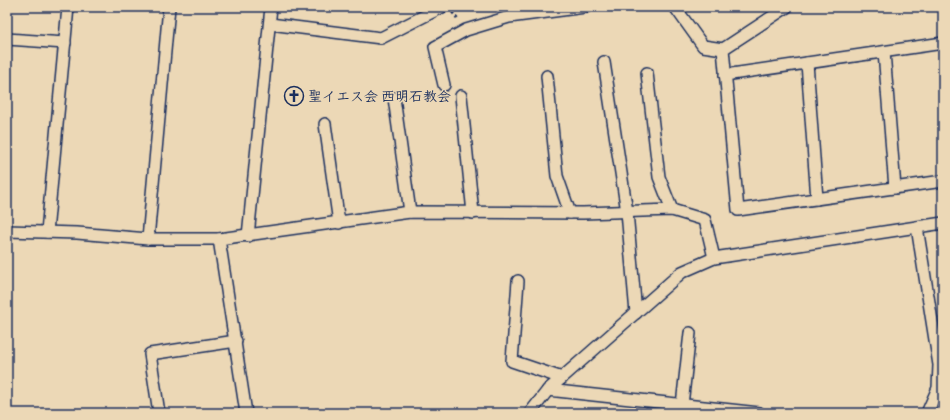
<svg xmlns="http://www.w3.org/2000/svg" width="950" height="420" font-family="Pangolin,'Klee One',sans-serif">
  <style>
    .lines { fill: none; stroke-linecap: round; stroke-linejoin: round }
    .minor-casing { stroke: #1b2f5e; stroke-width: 14 }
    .path { stroke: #1b2f5e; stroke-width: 2.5; stroke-dasharray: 3 3; stroke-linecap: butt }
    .minor { stroke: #ecd8b6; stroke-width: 11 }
    .labels { text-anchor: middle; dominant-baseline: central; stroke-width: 3; stroke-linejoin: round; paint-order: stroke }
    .poi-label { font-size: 14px; font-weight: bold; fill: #1b2f5e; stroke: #ecd8b6; text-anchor: start }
  </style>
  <rect width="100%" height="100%" fill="#ecd8b6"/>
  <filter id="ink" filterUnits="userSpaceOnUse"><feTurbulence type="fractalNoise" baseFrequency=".025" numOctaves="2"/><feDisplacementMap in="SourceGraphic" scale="8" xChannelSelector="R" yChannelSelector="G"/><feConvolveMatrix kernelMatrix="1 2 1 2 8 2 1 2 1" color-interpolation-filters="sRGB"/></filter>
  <g filter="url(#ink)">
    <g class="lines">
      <defs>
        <g id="minor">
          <path d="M675,7L703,46L723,49"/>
          <path d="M787,7L723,49L738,210L943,181"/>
          <path d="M270,24L381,38L442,7"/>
          <path d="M7,39L65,43"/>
          <path d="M884,52L895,188"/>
          <path d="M604,62L627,212L636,313"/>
          <path d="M807,63L817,199"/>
          <path d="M647,73L659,177L672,210"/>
          <path d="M725,75L943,43"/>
          <path d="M547,76L557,176L570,213"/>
          <path d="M444,85L435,47L466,30L509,17L585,7"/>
          <path d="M461,96L473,213"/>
          <path d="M394,98L410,212"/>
          <path d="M325,124L339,223"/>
          <path d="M917,227L939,365L938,388L927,413"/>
          <path d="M7,231L77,233L148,239H219L410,212L583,213L672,210L705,220L714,258"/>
          <path d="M47,232L68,7"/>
          <path d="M248,236L271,7"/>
          <path d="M148,239L169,7"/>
          <path d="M219,239L246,413"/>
          <path d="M518,281L512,361L562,378"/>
          <path d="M548,390L759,413"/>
          <path d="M682,405L690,333"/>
          <path d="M159,413L150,354L236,341"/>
          <path d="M530,413L548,390L682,272L714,258L943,223"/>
        </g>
      </defs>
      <use href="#minor" class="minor-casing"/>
      <path class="path" d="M452,12L459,21"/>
      <use href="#minor" class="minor"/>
    </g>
  </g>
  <defs>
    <symbol id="church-ring" viewBox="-11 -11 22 22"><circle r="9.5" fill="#ecd8b6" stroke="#1b2f5e" stroke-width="1.5"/><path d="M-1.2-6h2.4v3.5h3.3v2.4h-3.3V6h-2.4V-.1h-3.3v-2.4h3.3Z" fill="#1b2f5e"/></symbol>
  </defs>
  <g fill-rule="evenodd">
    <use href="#church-ring" x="283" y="85" width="22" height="22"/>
  </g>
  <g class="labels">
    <g class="poi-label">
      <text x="308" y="96">聖イエス会 西明石教会</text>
    </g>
  </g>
  <rect width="950" height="420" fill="none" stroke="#ecd8b6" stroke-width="24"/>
  <rect x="12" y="12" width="926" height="396" fill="none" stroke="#1b2f5e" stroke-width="1.5" filter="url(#ink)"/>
</svg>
